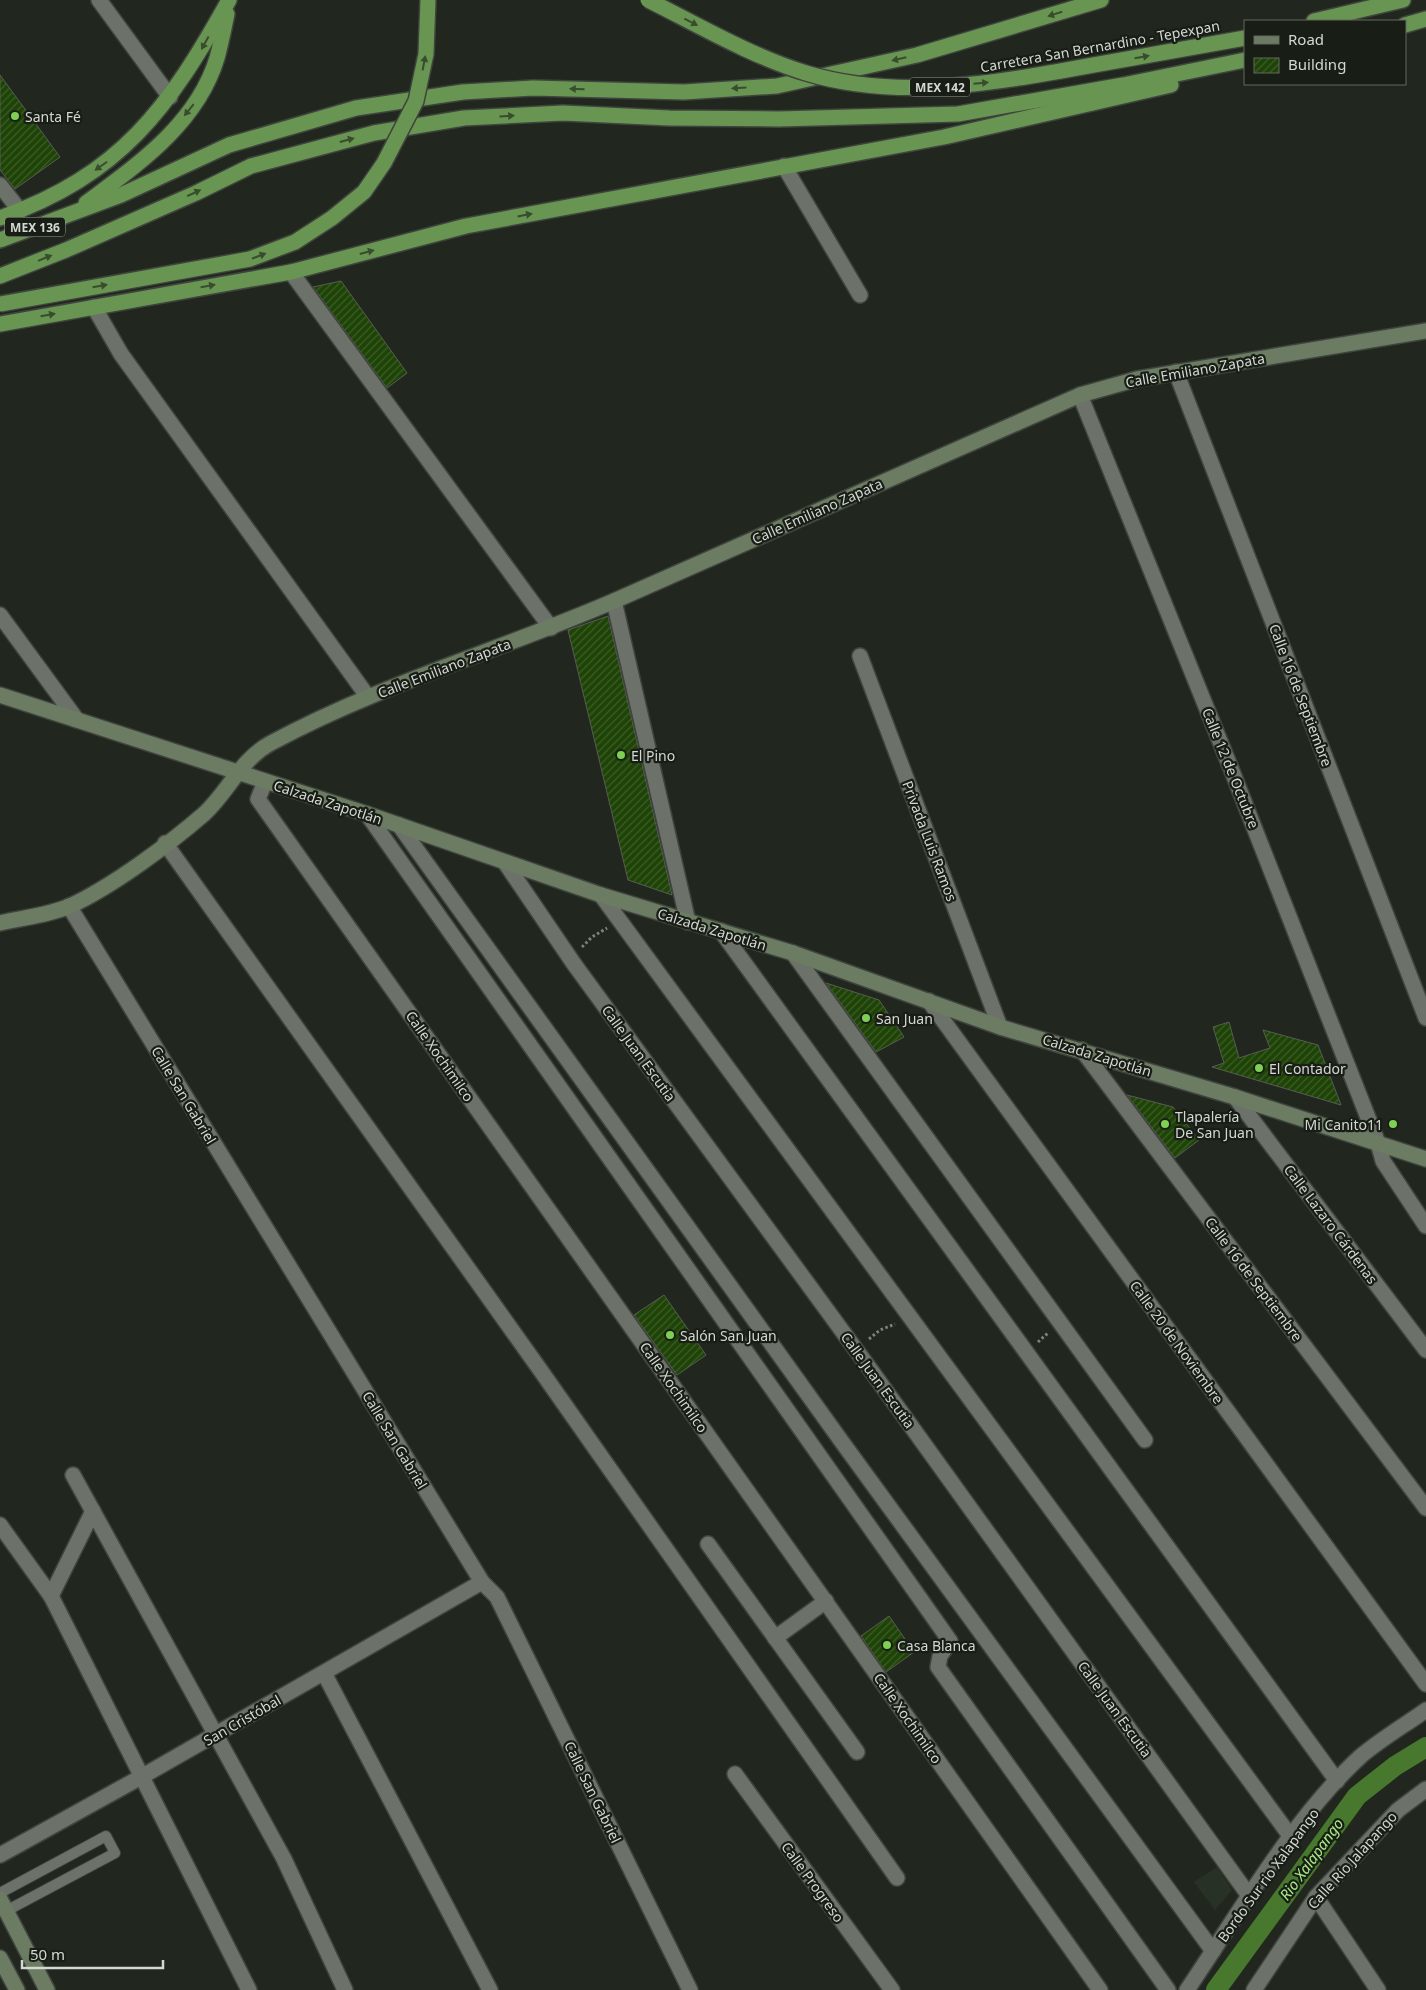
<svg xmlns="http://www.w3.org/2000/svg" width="1426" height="1990" font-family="'Noto Sans',sans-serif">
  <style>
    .built { fill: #283125 }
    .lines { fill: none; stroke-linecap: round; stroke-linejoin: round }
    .canal { stroke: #47782d; stroke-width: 20 }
    .building { fill: url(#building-hatch); stroke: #575d54 }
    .lane-casing { stroke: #3f443e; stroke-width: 12 }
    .street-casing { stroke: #3f443e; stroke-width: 18 }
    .secondary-casing { stroke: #3f443e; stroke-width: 18 }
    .highway-casing { stroke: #3f443e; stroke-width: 18 }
    .path { stroke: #7e837d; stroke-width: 3; stroke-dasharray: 2.5 2.5; stroke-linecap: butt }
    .lane { stroke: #6c7269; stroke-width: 10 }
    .street { stroke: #6c7269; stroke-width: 15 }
    .secondary { stroke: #6b7c62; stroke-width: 15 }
    .highway { stroke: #689551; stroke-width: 15 }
    .highway-bridge-casing { stroke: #3f443e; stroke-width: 18; stroke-linecap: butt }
    .highway-bridge { stroke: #689551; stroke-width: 15 }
    .oneway { fill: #384d2d }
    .poi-dot { fill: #7fd052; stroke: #181d15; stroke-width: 2 }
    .labels { text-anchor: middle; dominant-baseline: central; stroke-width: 4.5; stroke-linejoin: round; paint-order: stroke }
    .shield { fill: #181d15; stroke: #9ca09a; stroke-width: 1 }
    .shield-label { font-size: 12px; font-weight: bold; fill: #d4d8d3 }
    .street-label { font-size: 14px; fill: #d4d8d3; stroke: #181d15 }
    .poi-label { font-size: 14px; fill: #d4d8d3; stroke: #181d15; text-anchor: start }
    .water-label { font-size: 15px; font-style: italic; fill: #a6ea85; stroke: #181d15 }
  </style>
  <defs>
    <pattern id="building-hatch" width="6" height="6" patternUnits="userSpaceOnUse" patternTransform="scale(1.25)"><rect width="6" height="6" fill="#1e4306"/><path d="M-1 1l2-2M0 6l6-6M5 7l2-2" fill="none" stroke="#3e5d29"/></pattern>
  </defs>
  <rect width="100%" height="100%" fill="#21271f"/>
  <path class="built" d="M1217,1867L1232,1890L1215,1910L1194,1882Z"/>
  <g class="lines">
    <path class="canal" d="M1216,1990L1357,1796L1395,1766L1426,1747"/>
  </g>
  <g class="building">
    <path d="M0,75L60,157L15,189L0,170Z"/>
    <path d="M341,281L407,373L387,388L313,287Z"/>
    <path d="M608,616L672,895L628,880L568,630Z"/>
    <path d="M826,983L879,1000L904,1037L876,1052Z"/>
    <path d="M1229,1022L1239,1058L1270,1048L1263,1030L1318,1045L1341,1105L1212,1067L1224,1063L1213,1027Z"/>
    <path d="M1127,1095L1173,1107L1199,1140L1175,1158Z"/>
    <path d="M664,1295L706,1355L677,1375L634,1315Z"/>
    <path d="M889,1616L914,1652L886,1672L861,1636Z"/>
  </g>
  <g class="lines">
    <defs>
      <path id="lane" d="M0,1893L106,1836L115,1853L6,1911"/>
      <g id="street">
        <path d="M99,0L170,97"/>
        <path d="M784,166L860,295"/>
        <path d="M0,185L20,211"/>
        <path d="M291,272L551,628"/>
        <path d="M94,307L121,354L368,697"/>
        <path d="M1176,372L1426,1018"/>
        <path d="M1080,395L1232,771L1378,1143L1383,1161L1426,1226"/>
        <path d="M614,601L688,922"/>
        <path d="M0,615L77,720"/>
        <path d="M860,656L1000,1027"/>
        <path d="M265,782L258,799L1100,1990"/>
        <path d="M367,814L950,1641L940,1656L938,1667L1168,1990"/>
        <path d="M399,825L842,1442L1213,1951"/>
        <path d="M165,843L541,1371L897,1878"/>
        <path d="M506,864L574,964L870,1369L1250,1897"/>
        <path d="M601,895L1291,1837"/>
        <path d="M69,906L482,1582L497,1597L690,1990"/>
        <path d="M721,931L1337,1781"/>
        <path d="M793,953L1145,1440"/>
        <path d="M929,1001L1426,1684"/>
        <path d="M1082,1050L1426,1508"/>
        <path d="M1235,1097L1426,1350"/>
        <path d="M73,1475L284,1859L345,1990"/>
        <path d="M93,1511L51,1596L249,1990"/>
        <path d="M0,1525L51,1596"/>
        <path d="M708,1544L857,1752"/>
        <path d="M775,1638L826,1601"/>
        <path d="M324,1673L490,1990"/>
        <path d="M735,1774L892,1990"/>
        <path d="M0,1855L141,1777L482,1582"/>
        <path d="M1316,1897L1378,1990"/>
        <path d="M1187,1990C1238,1915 1294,1817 1361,1756C1381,1739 1405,1725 1426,1710"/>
        <path d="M1254,1990L1316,1897L1398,1810L1426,1789"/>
      </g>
      <g id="secondary">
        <path d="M0,695L367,814L601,895L793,953L1000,1027L1235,1097L1426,1159"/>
        <path d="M0,923C22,918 49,915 70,906C113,886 168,845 204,814C228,792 241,759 271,743C380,684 501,650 614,601L1080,395L1137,379L1426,331"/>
        <path d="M0,1899L47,1990"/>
        <path d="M0,1958L17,1990"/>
      </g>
      <g id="highway">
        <path d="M1314,21L1403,0"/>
        <path d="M1405,25L1426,19"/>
        <path d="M86,203C138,164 197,124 217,58C221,44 224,28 227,14"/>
        <path d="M0,218C121,175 169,108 229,0"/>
        <path d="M0,240L121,195L229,145L356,108L463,92L533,88L684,92L777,86L917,55L1101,0"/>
        <path d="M0,276L66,250L196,193L251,166L374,133L464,118L563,113L669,118L779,119L958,114L1123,85L1245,60"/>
        <path d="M0,324L291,272L466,226L944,137L1171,85"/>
      </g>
    </defs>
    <use href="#lane" class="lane-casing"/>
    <use href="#street" class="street-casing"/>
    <use href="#secondary" class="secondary-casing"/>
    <use href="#highway" class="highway-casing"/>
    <g class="path">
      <path d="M582,947L592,937L607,928"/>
      <path d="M869,1339L880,1330L895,1324"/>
      <path d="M1038,1342L1048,1333"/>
    </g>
    <use href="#lane" class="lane"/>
    <use href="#street" class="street"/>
    <use href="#secondary" class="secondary"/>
    <use href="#highway" class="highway"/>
    <defs>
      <g id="highway-bridge">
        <path d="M648,0C700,26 751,56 806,73C898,101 996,83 1088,66C1140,57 1192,47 1245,38"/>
        <path d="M0,304L250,259L295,242L332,218L364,192L384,163L416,101L426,54L428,0"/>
      </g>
    </defs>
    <use href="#highway-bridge" class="highway-bridge-casing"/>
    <use href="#highway-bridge" class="highway-bridge"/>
  </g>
  <defs><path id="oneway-solid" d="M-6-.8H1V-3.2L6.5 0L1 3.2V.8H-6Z" transform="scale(1.25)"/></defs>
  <g class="oneway">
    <use href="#oneway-solid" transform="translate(1055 14) rotate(163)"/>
    <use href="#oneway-solid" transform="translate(691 22) rotate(27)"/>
    <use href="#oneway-solid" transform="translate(205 43) rotate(119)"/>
    <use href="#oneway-solid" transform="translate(1142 57) rotate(-10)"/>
    <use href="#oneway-solid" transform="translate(899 59) rotate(167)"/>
    <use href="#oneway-solid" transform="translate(424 63) rotate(-79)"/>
    <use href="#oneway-solid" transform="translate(981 83) rotate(-5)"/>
    <use href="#oneway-solid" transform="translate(739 88) rotate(176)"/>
    <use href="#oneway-solid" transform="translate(577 89) rotate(-178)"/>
    <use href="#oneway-solid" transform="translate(189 110) rotate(129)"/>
    <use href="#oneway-solid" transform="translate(507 116) rotate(-3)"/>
    <use href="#oneway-solid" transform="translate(347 140) rotate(-15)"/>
    <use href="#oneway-solid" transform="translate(101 166) rotate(145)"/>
    <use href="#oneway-solid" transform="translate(194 193) rotate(-25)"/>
    <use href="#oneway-solid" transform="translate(525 215) rotate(-11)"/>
    <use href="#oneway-solid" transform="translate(367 252) rotate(-15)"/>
    <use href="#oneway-solid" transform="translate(259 256) rotate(-21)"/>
    <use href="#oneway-solid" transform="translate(45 258) rotate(-22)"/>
    <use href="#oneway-solid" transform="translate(100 286) rotate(-10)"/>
    <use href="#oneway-solid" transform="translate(208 286) rotate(-10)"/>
    <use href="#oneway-solid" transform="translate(48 315) rotate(-10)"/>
  </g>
  <g class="poi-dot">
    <circle cx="15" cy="116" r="5"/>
    <circle cx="621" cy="755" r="5"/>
    <circle cx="866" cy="1018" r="5"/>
    <circle cx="1259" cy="1068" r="5"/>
    <circle cx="1165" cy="1124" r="5"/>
    <circle cx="1393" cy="1124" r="5"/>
    <circle cx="670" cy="1335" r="5"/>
    <circle cx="887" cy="1645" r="5"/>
  </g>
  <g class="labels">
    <g class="shield">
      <rect x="910" y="77.5" width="60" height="19" rx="4"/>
      <rect x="5" y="217.5" width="60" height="19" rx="4"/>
    </g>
    <g class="shield-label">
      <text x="940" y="87">MEX 142</text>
      <text x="35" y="227">MEX 136</text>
    </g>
    <g class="street-label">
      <text transform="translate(1100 46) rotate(-10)">Carretera San Bernardino - Tepexpan</text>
      <text transform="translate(1195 370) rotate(-10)">Calle Emiliano Zapata</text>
      <text transform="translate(817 511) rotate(-24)">Calle Emiliano Zapata</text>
      <text transform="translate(444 668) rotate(-21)">Calle Emiliano Zapata</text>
      <text transform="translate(1301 695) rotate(69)">Calle 16 de Septiembre</text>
      <text transform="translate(1231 768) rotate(68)">Calle 12 de Octubre</text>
      <text transform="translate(328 802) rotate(18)">Calzada Zapotlán</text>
      <text transform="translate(930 841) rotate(69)">Privada Luis Ramos</text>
      <text transform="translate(712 929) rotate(17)">Calzada Zapotlán</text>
      <text transform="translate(639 1053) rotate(54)">Calle Juan Escutia</text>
      <text transform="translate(1097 1055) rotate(17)">Calzada Zapotlán</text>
      <text transform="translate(440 1056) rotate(55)">Calle Xochimilco</text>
      <text transform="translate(184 1095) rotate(59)">Calle San Gabriel</text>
      <text transform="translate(1331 1224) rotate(53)">Calle Lazaro Cárdenas</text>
      <text transform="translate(1254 1279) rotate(53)">Calle 16 de Septiembre</text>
      <text transform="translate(1177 1342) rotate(54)">Calle 20 de Noviembre</text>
      <text transform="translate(878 1380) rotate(54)">Calle Juan Escutia</text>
      <text transform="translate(674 1387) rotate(55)">Calle Xochimilco</text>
      <text transform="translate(395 1440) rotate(59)">Calle San Gabriel</text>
      <text transform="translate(1115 1709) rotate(54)">Calle Juan Escutia</text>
      <text transform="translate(908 1718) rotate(55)">Calle Xochimilco</text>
      <text transform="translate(242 1720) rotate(-30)">San Cristóbal</text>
      <text transform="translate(593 1792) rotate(64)">Calle San Gabriel</text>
      <text transform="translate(1352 1860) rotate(-48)">Calle Río Jalapango</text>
      <text transform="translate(1268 1875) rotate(-54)">Bordo Sur rio Xalapango</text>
      <text transform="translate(813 1882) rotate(54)">Calle Progreso</text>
    </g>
    <g class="poi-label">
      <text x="25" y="116">Santa Fé</text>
      <text x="631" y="755">El Pino</text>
      <text x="876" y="1018">San Juan</text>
      <text x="1269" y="1068">El Contador</text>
      <text x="1175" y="1116">Tlapalería<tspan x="1175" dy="16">De San Juan</tspan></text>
      <text x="1383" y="1124" text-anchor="end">Mi Canito11</text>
      <text x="680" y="1335">Salón San Juan</text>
      <text x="897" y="1645">Casa Blanca</text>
    </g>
    <g class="water-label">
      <text transform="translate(1311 1859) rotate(-54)">Rio Xalapango</text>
    </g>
  </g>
  <rect x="1244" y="20" width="162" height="65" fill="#181d15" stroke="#636861"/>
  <rect x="1254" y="36" width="25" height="8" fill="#6b7c62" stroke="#636861"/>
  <text x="1288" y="45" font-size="15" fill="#d4d8d3">Road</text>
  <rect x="1254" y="58" width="25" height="15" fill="url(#building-hatch)" stroke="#636861"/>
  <text x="1288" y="70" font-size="15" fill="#d4d8d3">Building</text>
  <path d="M22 1960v8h141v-8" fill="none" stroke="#d4d8d3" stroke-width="2.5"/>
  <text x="30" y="1960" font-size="15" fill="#d4d8d3" stroke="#181d15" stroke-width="4" paint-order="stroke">50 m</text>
</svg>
